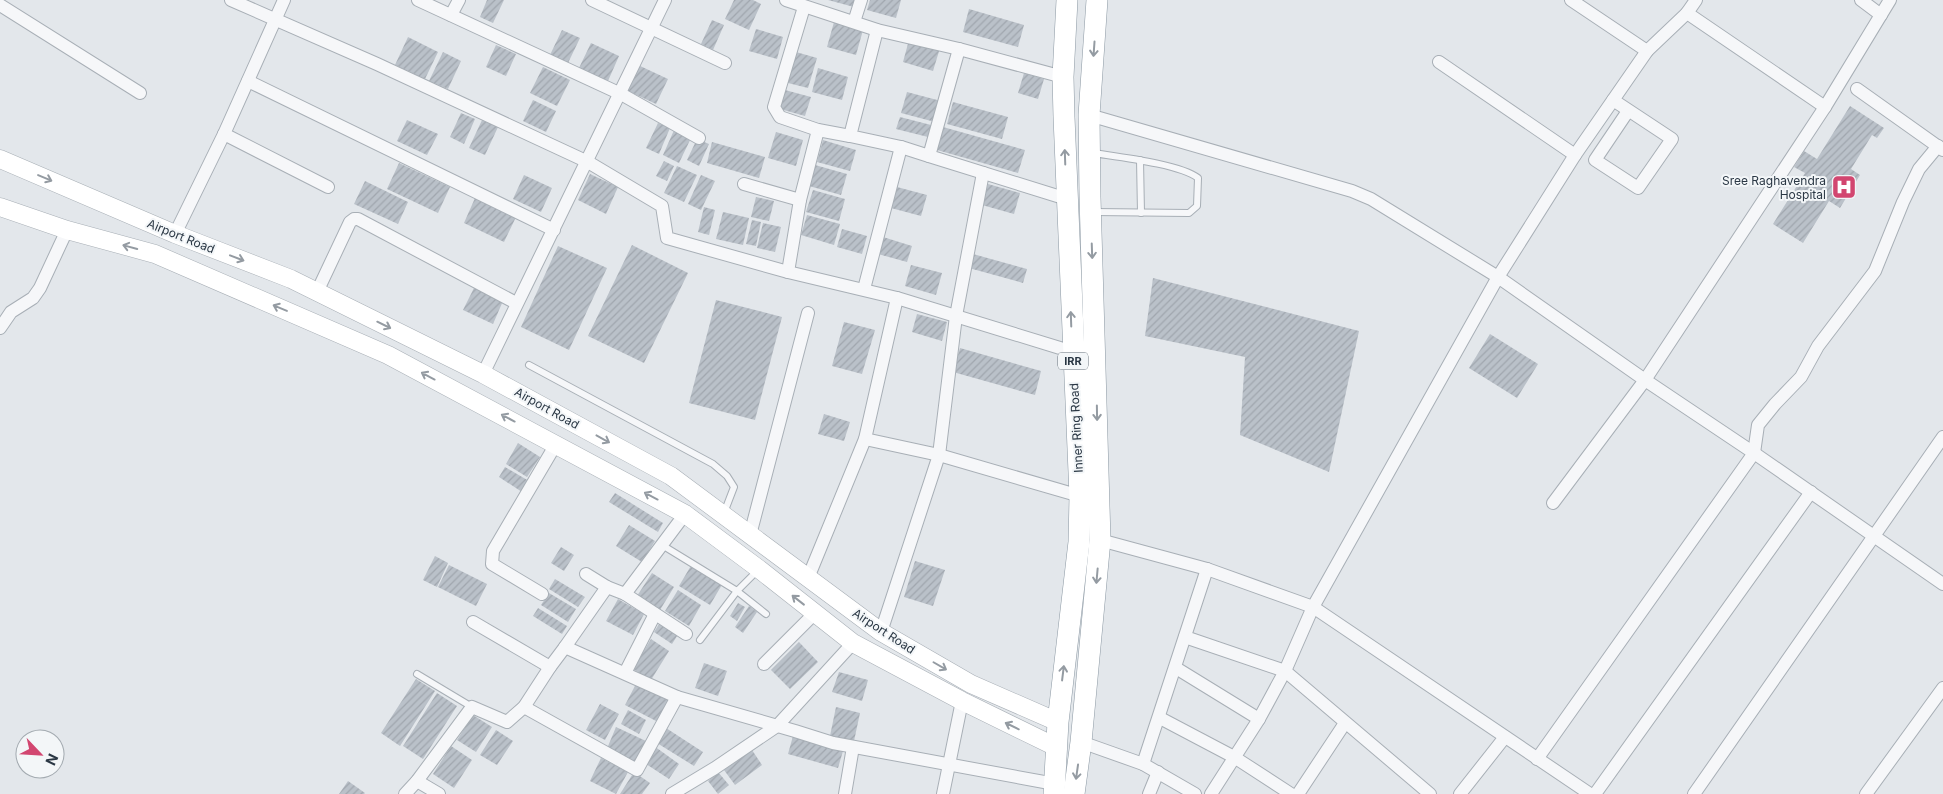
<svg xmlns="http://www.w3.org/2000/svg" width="1943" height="794" font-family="Inter,sans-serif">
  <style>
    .building { fill: url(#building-hatch) }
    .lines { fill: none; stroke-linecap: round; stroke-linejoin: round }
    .service-casing { stroke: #a8afb6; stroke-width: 8 }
    .minor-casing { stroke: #a8afb6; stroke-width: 14 }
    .secondary-casing { stroke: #a8afb6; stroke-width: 19 }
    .trunk-casing { stroke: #8a97a2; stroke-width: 22 }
    .service { stroke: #f6f7f9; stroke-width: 6 }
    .minor { stroke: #f6f7f9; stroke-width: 12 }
    .secondary { stroke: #fff; stroke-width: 18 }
    .trunk { stroke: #fff; stroke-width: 21 }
    .oneway { stroke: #949ba2 }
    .labels { text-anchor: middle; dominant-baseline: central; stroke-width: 4; stroke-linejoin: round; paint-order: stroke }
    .shield { fill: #f3f6f8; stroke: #66707a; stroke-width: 1 }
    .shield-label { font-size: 11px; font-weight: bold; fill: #2a3744 }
    .poi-label { font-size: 12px; fill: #2a3744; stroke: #f3f6f8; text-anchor: end }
    .street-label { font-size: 12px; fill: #2a3744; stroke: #f3f6f8 }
  </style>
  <defs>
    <pattern id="building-hatch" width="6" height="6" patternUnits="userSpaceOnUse" patternTransform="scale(1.25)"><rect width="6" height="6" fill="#bac1c9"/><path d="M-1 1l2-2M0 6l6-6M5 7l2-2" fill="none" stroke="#a0a6ae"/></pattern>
  </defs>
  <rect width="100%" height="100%" fill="#e3e7eb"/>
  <g class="building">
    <path d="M487,0H504L493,23L480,17Z"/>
    <path d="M734,0H753L761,4L749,30L725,19Z"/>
    <path d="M828,0H855L854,7Z"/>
    <path d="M870,0H901L896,18L867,10Z"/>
    <path d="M969,9L1024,25L1018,47L963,32Z"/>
    <path d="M712,20L724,25L713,50L701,44Z"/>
    <path d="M834,22L863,30L856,55L827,47Z"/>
    <path d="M756,29L783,37L777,59L749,51Z"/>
    <path d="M562,30L580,38L568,63L550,55Z"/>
    <path d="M408,37L438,52L425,79L395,65Z"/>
    <path d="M909,40L940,48L933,71L903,62Z"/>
    <path d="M591,43L619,56L608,81L579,68Z"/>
    <path d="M496,45L516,54L506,76L486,67Z"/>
    <path d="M443,52L461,61L448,89L429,81Z"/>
    <path d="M796,52L817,58L808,88L788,83Z"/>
    <path d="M638,65L668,79L656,104L626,90Z"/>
    <path d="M543,67L570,80L557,106L530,93Z"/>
    <path d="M818,68L848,77L842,100L812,92Z"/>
    <path d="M1024,73L1044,79L1038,99L1018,93Z"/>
    <path d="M785,90L811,97L805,116L780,109Z"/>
    <path d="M907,92L941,101L935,122L901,113Z"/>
    <path d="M533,100L556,111L546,132L523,121Z"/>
    <path d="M953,102L1008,117L1002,139L947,124Z"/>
    <path d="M1850,106L1884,128L1877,138L1872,135L1851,169L1860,175L1840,208L1829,201L1803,243L1773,224L1805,173L1794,167L1804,151L1817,159Z"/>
    <path d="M461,113L475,119L464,144L450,137Z"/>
    <path d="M900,117L931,125L928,137L896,129Z"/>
    <path d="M407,120L438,134L427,155L397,141Z"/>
    <path d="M482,120L498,127L485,155L469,148Z"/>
    <path d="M658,123L670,128L659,154L646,148Z"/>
    <path d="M943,127L1025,150L1018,173L937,150Z"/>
    <path d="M675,128L692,136L679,163L663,155Z"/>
    <path d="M776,132L803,140L796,166L768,158Z"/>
    <path d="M697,139L709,144L699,166L687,160Z"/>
    <path d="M823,140L856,150L850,171L817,162Z"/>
    <path d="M712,142L765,157L759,178L707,163Z"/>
    <path d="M664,161L674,166L667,181L656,176Z"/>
    <path d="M399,163L450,187L438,213L387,189Z"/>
    <path d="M815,165L847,174L841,195L809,186Z"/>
    <path d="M677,166L697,175L684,202L664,193Z"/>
    <path d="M590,174L618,187L606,214L578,200Z"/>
    <path d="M524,175L552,188L541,212L513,199Z"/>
    <path d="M701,175L715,181L701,210L688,204Z"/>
    <path d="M365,181L408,202L398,224L354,204Z"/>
    <path d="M988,184L1020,193L1014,214L982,205Z"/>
    <path d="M897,187L927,195L921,216L891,208Z"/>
    <path d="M813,190L845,199L839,221L806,212Z"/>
    <path d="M756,197L774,201L769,221L751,217Z"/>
    <path d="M475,198L516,217L504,242L464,223Z"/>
    <path d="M704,207L715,210L709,235L698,232Z"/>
    <path d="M723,212L749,218L743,245L716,239Z"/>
    <path d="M807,215L840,224L834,245L801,235Z"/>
    <path d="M752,220L761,222L756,246L746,244Z"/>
    <path d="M763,223L781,227L775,252L757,248Z"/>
    <path d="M842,229L867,236L862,254L837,247Z"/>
    <path d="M883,237L912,246L907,262L878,254Z"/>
    <path d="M632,245L688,273L644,363L588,336Z"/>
    <path d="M558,246L607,268L569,350L521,327Z"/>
    <path d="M973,254L1027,269L1023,283L969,268Z"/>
    <path d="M911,265L942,273L936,295L905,286Z"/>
    <path d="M1153,278L1359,331L1329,472L1240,435L1245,357L1145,336Z"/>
    <path d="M474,288L503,301L493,324L463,310Z"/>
    <path d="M716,300L782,317L755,420L689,403Z"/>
    <path d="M917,314L947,322L942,341L912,332Z"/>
    <path d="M844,322L875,330L862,374L832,366Z"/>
    <path d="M1490,334L1538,364L1517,398L1469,368Z"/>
    <path d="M960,348L1041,371L1035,395L953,372Z"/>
    <path d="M824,414L850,422L844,441L818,434Z"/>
    <path d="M518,443L540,457L527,477L506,464Z"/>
    <path d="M505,467L529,481L522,492L499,477Z"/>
    <path d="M615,493L663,523L658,532L609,502Z"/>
    <path d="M629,525L655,541L642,562L616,546Z"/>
    <path d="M561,547L574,555L564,571L551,563Z"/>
    <path d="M435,556L448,563L437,587L423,580Z"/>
    <path d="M915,561L945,570L933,606L904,597Z"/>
    <path d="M692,564L723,583L710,605L679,586Z"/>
    <path d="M449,565L487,584L476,606L438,587Z"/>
    <path d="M652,573L674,587L660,610L637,596Z"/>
    <path d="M555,579L585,597L578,607L549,589Z"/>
    <path d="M678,590L701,605L689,626L665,611Z"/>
    <path d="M549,593L576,609L568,622L541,605Z"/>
    <path d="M618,599L644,614L633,635L606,621Z"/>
    <path d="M738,603L745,607L737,621L730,616Z"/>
    <path d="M749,606L757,612L743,633L735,627Z"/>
    <path d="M538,608L567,626L562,634L533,616Z"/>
    <path d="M661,621L679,633L672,644L654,632Z"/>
    <path d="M651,639L669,651L651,680L633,669Z"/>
    <path d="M799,642L818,662L790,689L771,670Z"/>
    <path d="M704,663L727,671L718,696L695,688Z"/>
    <path d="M839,672L868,680L862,701L832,692Z"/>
    <path d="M416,679L435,691L400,746L381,733Z"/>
    <path d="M637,682L670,699L658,722L625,705Z"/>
    <path d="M437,693L457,706L423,759L403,746Z"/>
    <path d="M600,704L619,714L605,740L586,730Z"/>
    <path d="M836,707L860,713L854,741L830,736Z"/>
    <path d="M628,710L646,720L639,734L621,724Z"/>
    <path d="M473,715L492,727L476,752L457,740Z"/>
    <path d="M616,727L646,741L636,764L606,751Z"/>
    <path d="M666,728L703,752L694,766L657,743Z"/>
    <path d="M496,730L513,741L497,765L480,755Z"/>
    <path d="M793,736L843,751L838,768L788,754Z"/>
    <path d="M451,746L472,760L454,788L433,774Z"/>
    <path d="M654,746L679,764L669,779L643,762Z"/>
    <path d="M752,750L762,765L735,785L724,770Z"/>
    <path d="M601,758L628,772L616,794L590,781Z"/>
    <path d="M634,772L650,783L642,794H620Z"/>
    <path d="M718,772L729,785L718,794L708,781Z"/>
    <path d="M348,781L365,793L364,794H339Z"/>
  </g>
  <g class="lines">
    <defs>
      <g id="service">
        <path d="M1093,153C1118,157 1180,164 1198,178L1197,206L1189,213L1094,212"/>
        <path d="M1140,160L1141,213"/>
        <path d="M529,365L713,464L727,476L734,487L724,513"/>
        <path d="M662,545L737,591L758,570"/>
        <path d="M700,640L737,591L766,614"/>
        <path d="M417,674L472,707"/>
      </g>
      <g id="minor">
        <path d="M231,0L377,64L588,162L662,206L667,238L788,272L897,298L1073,352"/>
        <path d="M418,0L621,94L699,138"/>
        <path d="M592,0L725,63"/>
        <path d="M786,0L877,30L959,49L1063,77"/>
        <path d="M1571,0L1647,51"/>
        <path d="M1861,0L1881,15"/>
        <path d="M0,5L140,93"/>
        <path d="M804,7L774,107L780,117L818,130L850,136"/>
        <path d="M1687,13L1825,107"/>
        <path d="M451,15L459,0"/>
        <path d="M854,22L861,0"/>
        <path d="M877,30L850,136L901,147L929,156"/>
        <path d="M959,49L929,156L1067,199"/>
        <path d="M1439,62L1575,155"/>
        <path d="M248,81L554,230"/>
        <path d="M1857,89L1943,150"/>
        <path d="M1613,100L1672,139L1638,188L1595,160L1628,111"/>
        <path d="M1089,115L1352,191L1371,199L1498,277L1645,380L1754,453L1943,584"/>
        <path d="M224,134L328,187"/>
        <path d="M744,184L800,200"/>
        <path d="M175,234L224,134L284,0"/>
        <path d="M788,272L800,200L818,130"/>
        <path d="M864,289L901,147"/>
        <path d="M317,292L350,222L354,219H358L516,303"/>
        <path d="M0,328L11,312L33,298L40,288L67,230"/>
        <path d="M483,374L665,0"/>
        <path d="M865,439L939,455L1080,496"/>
        <path d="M1553,503L1645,380L1825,107L1890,0"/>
        <path d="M685,514L625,594L686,634"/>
        <path d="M750,535L808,313"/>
        <path d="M1100,540L1207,569L1313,607L1590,794"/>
        <path d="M586,574L607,587L625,594"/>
        <path d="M808,578L865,439L897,298"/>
        <path d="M607,587L565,647L677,697L795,731L833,743L1055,784"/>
        <path d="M542,594L492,564L493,551L556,444"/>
        <path d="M473,622L550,667"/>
        <path d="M881,632L939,455L956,316L983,173"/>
        <path d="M1185,637L1285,671L1430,794"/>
        <path d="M764,664L815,613"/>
        <path d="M1176,668L1259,719"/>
        <path d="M625,673L655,614"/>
        <path d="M524,707L637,770L677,697"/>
        <path d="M1160,718L1234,757L1291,794"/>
        <path d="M1081,742L1143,764L1195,794"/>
        <path d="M1537,759L1754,453L1758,425L1775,404L1801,377L1818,346L1875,271L1903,202L1919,169L1938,146"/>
        <path d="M1143,764L1207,569"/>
        <path d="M417,781L439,794"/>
        <path d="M405,794L417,781L472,707L507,722L524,707L550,667L565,647"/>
        <path d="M672,794L715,768L777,726L853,643"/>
        <path d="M845,794L853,747"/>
        <path d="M943,794L962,701"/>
        <path d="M1149,794L1158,772"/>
        <path d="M1211,794L1259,719L1285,671L1313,607L1498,277L1575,155L1647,51L1687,13L1696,0"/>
        <path d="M1298,794L1345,723"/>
        <path d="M1460,794L1505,737"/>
        <path d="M1595,794L1811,492"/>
        <path d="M1694,794L1943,437"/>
        <path d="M1866,794L1943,688"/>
      </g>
      <g id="secondary">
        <path d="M0,159L175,234L291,279L483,374L671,476L881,632L971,684L1058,722"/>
        <path d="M0,207L67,230L155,254L388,355L685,514L759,569L853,643L962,701L1056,747"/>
      </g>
      <g id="trunk">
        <path d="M1054,794L1058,722L1079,542L1080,496L1064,117L1063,77L1067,0"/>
        <path d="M1074,794L1081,742L1100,540L1090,197L1089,115L1097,0"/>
      </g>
    </defs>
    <use href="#service" class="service-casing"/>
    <use href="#minor" class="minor-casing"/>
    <use href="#secondary" class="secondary-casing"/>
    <use href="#trunk" class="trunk-casing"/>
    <use href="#service" class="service"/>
    <use href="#minor" class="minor"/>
    <use href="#secondary" class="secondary"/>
    <use href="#trunk" class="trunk"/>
  </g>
  <defs><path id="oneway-shaft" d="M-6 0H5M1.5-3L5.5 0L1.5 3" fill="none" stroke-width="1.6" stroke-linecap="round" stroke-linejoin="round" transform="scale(1.25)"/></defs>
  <g class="oneway">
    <use href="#oneway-shaft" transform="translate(1094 49) rotate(94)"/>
    <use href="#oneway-shaft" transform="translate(1065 157) rotate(-92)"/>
    <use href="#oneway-shaft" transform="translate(45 178) rotate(23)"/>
    <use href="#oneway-shaft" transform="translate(130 247) rotate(-165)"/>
    <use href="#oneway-shaft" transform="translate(1092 251) rotate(88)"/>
    <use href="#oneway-shaft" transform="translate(237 258) rotate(21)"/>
    <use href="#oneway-shaft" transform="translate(280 308) rotate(-157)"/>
    <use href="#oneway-shaft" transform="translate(1071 319) rotate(-92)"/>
    <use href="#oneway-shaft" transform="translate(384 325) rotate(26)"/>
    <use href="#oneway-shaft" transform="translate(428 376) rotate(-152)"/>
    <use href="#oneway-shaft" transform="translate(1097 413) rotate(89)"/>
    <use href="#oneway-shaft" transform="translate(508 418) rotate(-152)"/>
    <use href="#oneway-shaft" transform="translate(603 439) rotate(29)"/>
    <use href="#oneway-shaft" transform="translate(651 496) rotate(-152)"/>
    <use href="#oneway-shaft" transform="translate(1097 576) rotate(95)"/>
    <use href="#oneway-shaft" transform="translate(798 600) rotate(-142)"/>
    <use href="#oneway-shaft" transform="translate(940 666) rotate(30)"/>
    <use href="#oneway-shaft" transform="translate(1063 673) rotate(-83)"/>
    <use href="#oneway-shaft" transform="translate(1012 726) rotate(-154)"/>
    <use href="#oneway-shaft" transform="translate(1077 772) rotate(98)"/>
  </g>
  <defs>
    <symbol id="hospital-square" viewBox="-11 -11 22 22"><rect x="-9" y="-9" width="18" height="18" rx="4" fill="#d24670" stroke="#f3f6f8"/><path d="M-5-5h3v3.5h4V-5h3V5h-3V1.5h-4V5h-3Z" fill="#fff"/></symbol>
  </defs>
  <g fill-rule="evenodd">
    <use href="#hospital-square" x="1830" y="173" width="28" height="28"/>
  </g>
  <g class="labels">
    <rect class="shield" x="1058" y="352.5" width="30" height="17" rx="4"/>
    <g class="shield-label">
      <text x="1073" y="361">IRR</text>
    </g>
    <g class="poi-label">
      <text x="1826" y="180">Sree Raghavendra<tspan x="1826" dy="14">Hospital</tspan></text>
    </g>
    <g class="street-label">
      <text transform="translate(181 236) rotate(22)">Airport Road</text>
      <text transform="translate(547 408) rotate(29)">Airport Road</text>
      <text transform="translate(1076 428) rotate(-93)">Inner Ring Road</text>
      <text transform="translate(884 631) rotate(33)">Airport Road</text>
    </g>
  </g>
  <g transform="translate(40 754) rotate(115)"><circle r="24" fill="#f3f6f8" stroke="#a3aab0"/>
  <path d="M0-4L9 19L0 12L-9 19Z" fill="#d24670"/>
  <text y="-8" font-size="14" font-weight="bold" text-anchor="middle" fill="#2a3744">N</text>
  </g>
</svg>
